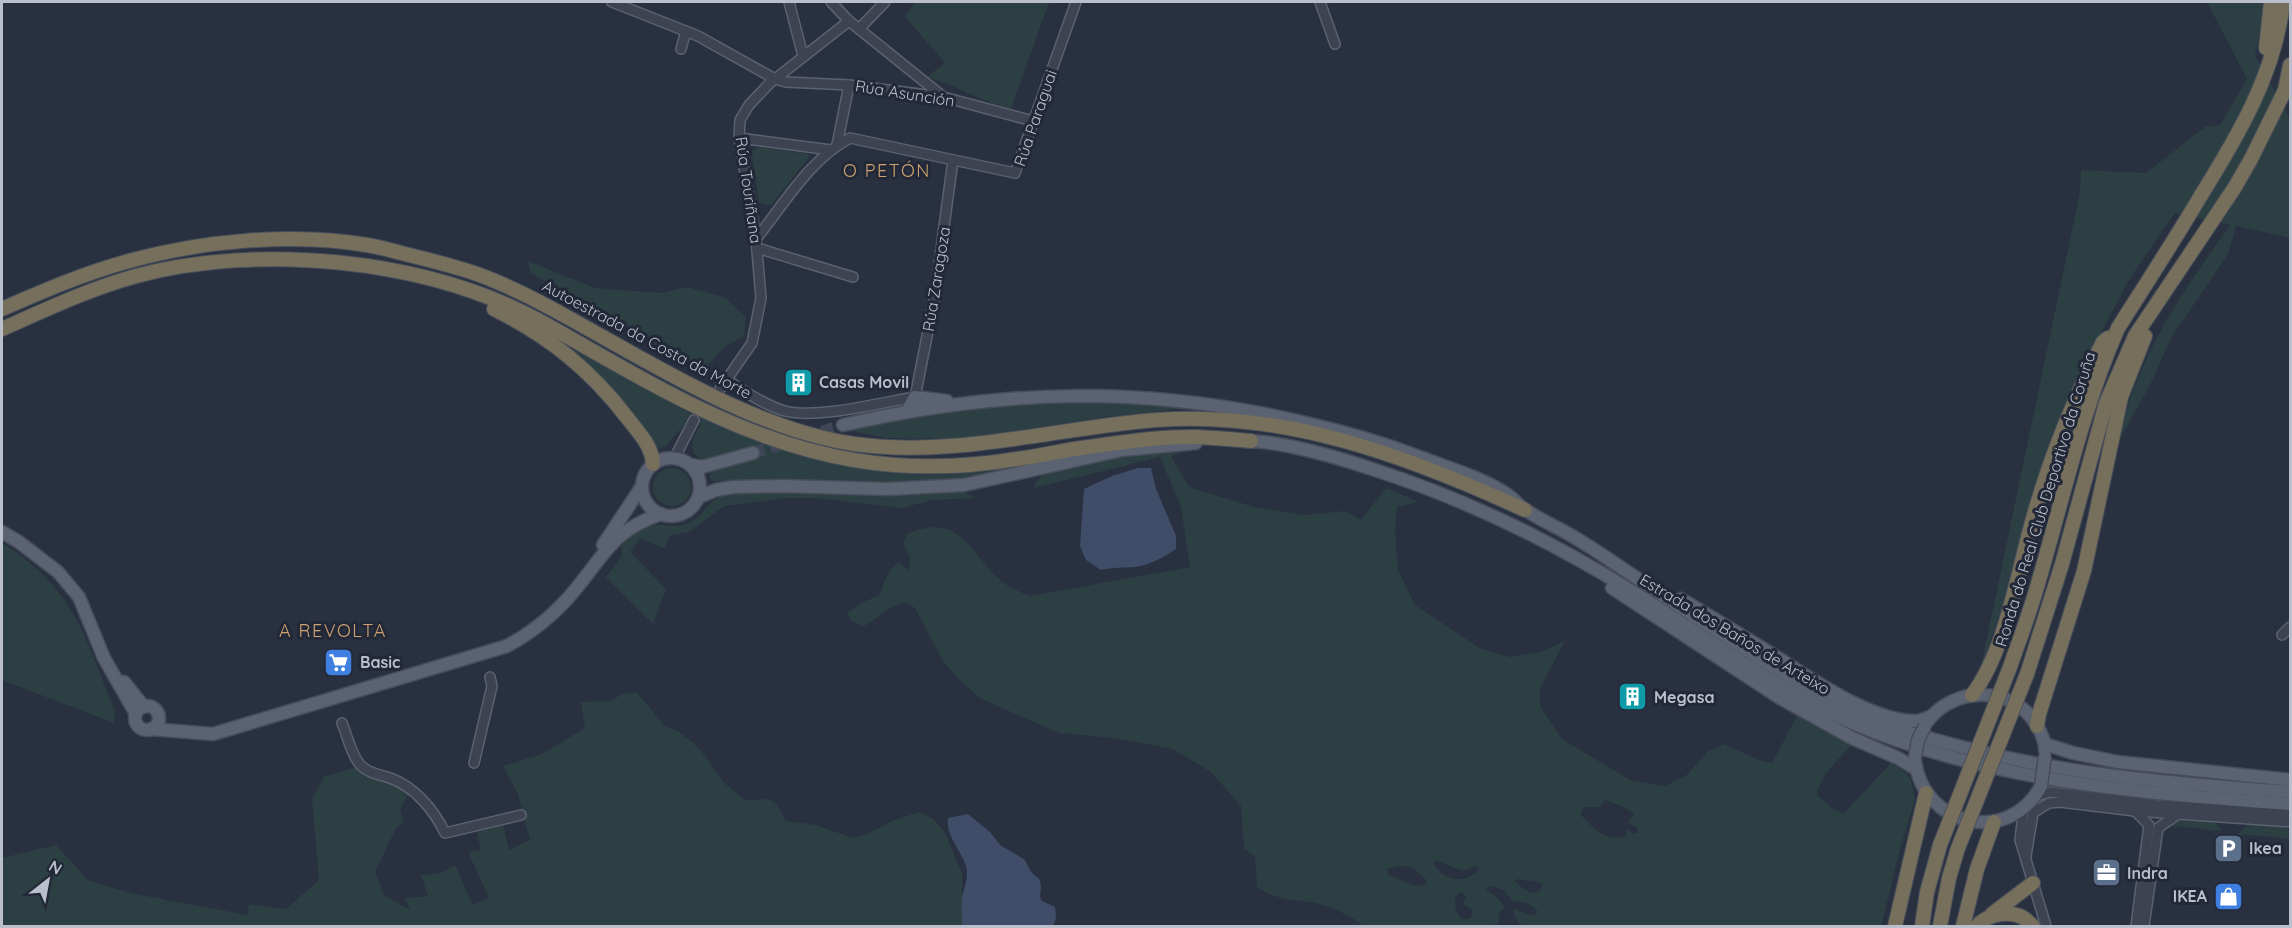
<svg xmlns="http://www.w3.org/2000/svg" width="2292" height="928" font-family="Quicksand,sans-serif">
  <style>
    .green { fill: #2c3f43; fill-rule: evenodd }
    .water { fill: #404d69 }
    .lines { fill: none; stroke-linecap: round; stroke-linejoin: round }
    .major-tunnel { stroke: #3f4656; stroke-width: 12; stroke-dasharray: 12 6; stroke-linecap: butt }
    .minor-casing { stroke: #5b616e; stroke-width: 12 }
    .major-casing { stroke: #474c5a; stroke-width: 15 }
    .highway-casing { stroke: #484e5b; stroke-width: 16 }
    .minor { stroke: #3d4351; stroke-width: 9 }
    .major { stroke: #5b6271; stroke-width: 12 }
    .highway { stroke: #766f5b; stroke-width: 14 }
    .major-bridge-casing { stroke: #474c5a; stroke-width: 15; stroke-linecap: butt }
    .highway-bridge-casing { stroke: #484e5b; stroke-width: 16; stroke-linecap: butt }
    .major-bridge { stroke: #5b6271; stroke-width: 12 }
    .highway-bridge { stroke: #766f5b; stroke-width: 14 }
    .labels { text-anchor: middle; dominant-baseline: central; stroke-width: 6; stroke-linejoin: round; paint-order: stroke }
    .street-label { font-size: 16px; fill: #babfcb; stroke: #222837 }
    .poi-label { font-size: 16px; font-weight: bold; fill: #babfcb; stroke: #222837; text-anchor: start }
    .neighbourhood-label { font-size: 18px; letter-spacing: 1.5px; fill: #cfa471; stroke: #222837 }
  </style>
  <rect width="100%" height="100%" fill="#293141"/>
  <g class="green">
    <path d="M915,2H1049L1011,109C981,102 957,85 927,77L945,63L905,17Z"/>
    <path d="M2207,2H2264L2263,16L2255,56L2289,117L2290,115V238L2236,226L2228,254L2171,338L2150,385L2118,442C2138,355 2179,297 2230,225L2175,213L2130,278L2075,382L2053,433L2037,481L2004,601L1980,671L2080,192L2081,170L2146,173L2205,127L2220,125L2247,79Z"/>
    <path d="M759,147L808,154L809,157L772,204L766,205L759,202L752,157L753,150Z"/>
    <path d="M528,261L595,288L661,293L687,287L724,297L746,317L744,336L725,347L704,369L657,345L531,273Z"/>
    <path d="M574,348C692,420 811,480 953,474C973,473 992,470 1012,468V471L975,479L914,485L748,480L713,481L709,478L711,473L737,463L701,459C685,450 694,436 701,424L691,417L665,447L657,448L615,391L573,351Z"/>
    <path d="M1077,400L1178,405L1179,409L1104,417L976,437L950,439L886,438L843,429L958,408Z"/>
    <path d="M1181,450L1182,452L1171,456L1189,487L1254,507L1305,515L1346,511L1361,520L1386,488L1419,502L1397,507L1395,530L1398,570L1415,605L1481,649L1510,657L1541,652L1565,641L1540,688V706L1562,739L1632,781L1665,786L1687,775L1707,752L1723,744L1759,760L1772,763L1797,716L1852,745C1838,760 1821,773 1817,795L1833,809L1844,813L1891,763L1907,774L1911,780L1915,799L1900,849L1881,926H1521L1513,912L1515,909L1531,915L1537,914V910L1525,902H1514L1503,890L1490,886L1486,889C1492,896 1500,897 1504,907L1499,914L1498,924L1490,926H1364C1353,918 1339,910 1326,906C1302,898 1279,903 1257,887L1255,857L1244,849L1241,806L1211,772L1173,749L1114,738L1059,733L982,699L963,684L943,661L915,608L904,602C888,607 878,618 864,626L851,621L847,613L861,603L880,595C883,583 888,568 899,563L909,570L910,557L903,544L907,534C965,509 970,560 1008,586C1014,590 1023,593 1030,596L1190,567L1181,507L1160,457L1034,488L1036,482L1044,474L1064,468L1131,454ZM1605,800L1624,807L1634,814L1628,822L1638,829V832L1635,834L1627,830L1625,837C1605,841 1594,829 1581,815L1582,810L1585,807H1599ZM1436,860L1462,871L1477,866L1479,869C1467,885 1443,881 1434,864ZM1402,866C1412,866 1419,872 1426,880V885L1415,886L1389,875L1387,869ZM1517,879L1535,881L1543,884C1537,901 1524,890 1515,881ZM1461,892L1466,897L1463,904L1470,908L1473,913L1469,919H1461C1455,912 1454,904 1456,896Z"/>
    <circle cx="672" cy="487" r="19"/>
    <path d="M961,491L977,498L932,500L902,508L815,498H787L724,506L689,532L671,535L664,548L640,539L630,552L666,589L653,624L606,577L622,556L621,540C631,533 642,527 654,525C665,524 675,528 686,524C705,518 705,499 729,494C778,486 830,495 880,496C907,496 934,494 961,491Z"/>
    <path d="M2,543C75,589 84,635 115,711L114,723L2,680Z"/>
    <path d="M636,692L665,726L678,731L693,743L707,758L723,782L745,800L770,799L777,805L786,821L816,825L853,838L865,835L894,820L920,812L933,819L944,831L962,873V926H2V858L56,845L88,880L130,893L247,915L249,904L286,909L319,880L312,799L324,777L356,767L364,776L385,781L409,793L400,810L404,822L396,828L375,872L384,895L410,910L405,898L428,896L421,875L441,873L455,865L473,905L489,898L468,852L481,850L477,832L503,824L509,850L530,840L518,794L503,766L542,754L585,728L581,702L610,701L622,694Z"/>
    <path d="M2179,819L2214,821L2222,831C2203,830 2185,826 2166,826Z"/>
    <path d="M2253,823L2275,824L2290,830V839C2272,837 2257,835 2237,835L2246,826Z"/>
  </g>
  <g class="water">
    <path d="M1138,468H1151L1156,489L1176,536V549C1164,557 1150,565 1135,567C1123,568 1113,567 1101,570L1086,560L1080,546L1084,489L1112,476Z"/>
    <path d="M968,814L990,832L1000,845L1025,860L1031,872L1039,879L1041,885L1040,897L1042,901L1055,907L1056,918L1053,926H962C962,917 961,907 962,898C964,887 969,878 966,866C962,852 945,834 948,818Z"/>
  </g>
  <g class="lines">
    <path class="major-tunnel" d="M753,453L843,425"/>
    <defs>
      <g id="minor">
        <path d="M612,2L698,36L775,79L786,82L849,85L943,97L1033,121"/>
        <path d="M789,2L803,56"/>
        <path d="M831,2L849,21L941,95"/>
        <path d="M1320,2L1335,44"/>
        <path d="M859,29L885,2"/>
        <path d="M681,49L686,31"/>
        <path d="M739,138L831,150"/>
        <path d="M837,145L849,85"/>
        <path d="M756,239C784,204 810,159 850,138L1015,173L1076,2"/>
        <path d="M757,248L853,277"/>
        <path d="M727,380C741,390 769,407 785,411C817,419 880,403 915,397L934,301L953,160"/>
        <path d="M720,389L752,343L761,298L756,239L739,138L740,120L749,105L770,83L849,21"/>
        <path d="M675,457L694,420"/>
        <path d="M2282,635L2290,627"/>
        <path d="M342,723C347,735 350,750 358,762C366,773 378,774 390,778C415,787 434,810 445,833L521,815"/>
        <path d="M474,763L492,686L490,677"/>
        <path d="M2036,796L2051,792L2156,805L2290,814"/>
        <path d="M2024,807L2020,840L2046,926"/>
        <path d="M2135,811L2149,825L2136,926"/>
        <path d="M2026,856L2033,813L2049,803L2060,802L2135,811L2290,822"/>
        <path d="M2144,926L2158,828L2178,814"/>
      </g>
      <g id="major">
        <path d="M907,411L915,397L947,401"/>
        <path d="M843,425C1002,389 1143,385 1302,422C1342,431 1381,442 1420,457C1448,468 1480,477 1505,493C1512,497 1517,504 1523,508C1539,520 1560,528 1577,539C1599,552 1620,567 1641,581C1714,629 1787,681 1866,717C1894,730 1925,737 1954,745C2064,775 2178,784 2290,792"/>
        <path d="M1243,441C1279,440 1340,458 1375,470C1465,499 1549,540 1630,590C1702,634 1771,686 1848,721C1987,782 2141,793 2290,804"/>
        <circle cx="671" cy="487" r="29"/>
        <path d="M692,465L702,467L753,453"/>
        <path d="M699,497L716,490L733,487L782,486L888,489L964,485L1122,450L1196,443"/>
        <path d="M2,532L19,542L58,572L79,597L104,658L136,714"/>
        <path d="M603,545L642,486"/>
        <path d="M1612,588L1780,698L1852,738L1898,758L1916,769"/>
        <path d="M1681,599C1713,618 1744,637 1775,656C1812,679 1871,721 1915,721C1921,721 1927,718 1932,716"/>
        <path d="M124,682L144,707"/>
        <circle cx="147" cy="718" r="12"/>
        <path d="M1927,722C1953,686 2012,685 2036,724C2041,732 2045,741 2045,750"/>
        <path d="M151,729L213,734L507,646C533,632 556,613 575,590C605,554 613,530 661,514"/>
        <path d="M2045,744L2073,753L2118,762L2290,780"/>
        <path d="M1915,761C1924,827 2009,846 2041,786"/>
      </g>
      <g id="highway">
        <path d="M2266,48L2271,2"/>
        <path d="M2,309C43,291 85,273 129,261C201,241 293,232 367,245C385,248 403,254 421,258C444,264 469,270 490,279C520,291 548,306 576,322C659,368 758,430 854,444C956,458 1055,428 1156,420C1285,410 1410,457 1525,510"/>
        <path d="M494,309C550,337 591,370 629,420C639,433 652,446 653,464"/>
        <path d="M2,329C45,310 89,289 136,276C260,243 425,259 538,320C639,376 738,441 854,460C907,469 963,468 1017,459C1041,456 1064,450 1088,447C1124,442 1162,436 1199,437C1216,438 1234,439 1251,441"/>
        <path d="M2010,667C2020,638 2031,610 2039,580C2064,495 2082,410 2118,328C2146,284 2174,241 2200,197C2238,136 2275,74 2283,2"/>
        <path d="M2027,674L2062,564L2106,403L2135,336L2235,187L2251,159L2285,90L2290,65"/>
        <path d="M1972,695C2006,651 2018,569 2034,515C2051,455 2074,398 2103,342L2108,338"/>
        <path d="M2037,726L2039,714L2084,571L2121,397L2145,336"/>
        <path d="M1992,914L2033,883"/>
        <path d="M1895,926L1926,793"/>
        <path d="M1922,926L1927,892L1940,845"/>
        <path d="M1940,926L1949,878L1958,848"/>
        <path d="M1963,926L1977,869L1994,822"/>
        <path d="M1977,926C1986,915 2008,910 2022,917C2026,919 2030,924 2033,926"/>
      </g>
    </defs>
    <use href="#minor" class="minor-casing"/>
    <use href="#major" class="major-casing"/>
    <use href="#highway" class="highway-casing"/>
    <use href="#minor" class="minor"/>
    <use href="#major" class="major"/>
    <use href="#highway" class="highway"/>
    <defs>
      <g id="major-bridge">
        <path d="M1915,757L1918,740L1925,726"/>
        <path d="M2041,786L2045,756"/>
      </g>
      <g id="highway-bridge">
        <path d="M1940,845L2010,667"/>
        <path d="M1958,848L2027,674"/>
      </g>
    </defs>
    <use href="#major-bridge" class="major-bridge-casing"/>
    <use href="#highway-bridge" class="highway-bridge-casing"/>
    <use href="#major-bridge" class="major-bridge"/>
    <use href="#highway-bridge" class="highway-bridge"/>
  </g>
  <defs>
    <symbol id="building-square" viewBox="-11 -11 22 22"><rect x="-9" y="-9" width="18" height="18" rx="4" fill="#0f9aa8" stroke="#222837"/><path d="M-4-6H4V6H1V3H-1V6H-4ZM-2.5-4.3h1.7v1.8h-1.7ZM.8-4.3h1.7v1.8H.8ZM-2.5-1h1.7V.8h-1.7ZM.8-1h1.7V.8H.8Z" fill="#fff"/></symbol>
    <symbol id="supermarket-square" viewBox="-11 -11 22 22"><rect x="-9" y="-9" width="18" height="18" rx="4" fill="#3f7fe0" stroke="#222837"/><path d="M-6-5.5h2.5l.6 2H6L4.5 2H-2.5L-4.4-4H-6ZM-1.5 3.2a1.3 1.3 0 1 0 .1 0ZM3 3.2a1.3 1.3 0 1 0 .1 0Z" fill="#fff"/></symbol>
    <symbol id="parking-square" viewBox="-11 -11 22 22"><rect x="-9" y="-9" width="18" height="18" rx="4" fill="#5c6f8a" stroke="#222837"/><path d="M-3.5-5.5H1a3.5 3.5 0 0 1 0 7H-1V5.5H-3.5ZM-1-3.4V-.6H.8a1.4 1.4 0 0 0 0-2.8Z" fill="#fff"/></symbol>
    <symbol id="office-square" viewBox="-11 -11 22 22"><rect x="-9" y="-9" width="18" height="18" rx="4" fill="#5c6f8a" stroke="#222837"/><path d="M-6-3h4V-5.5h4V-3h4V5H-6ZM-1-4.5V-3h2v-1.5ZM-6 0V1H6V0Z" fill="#fff"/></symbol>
    <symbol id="shop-square" viewBox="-11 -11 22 22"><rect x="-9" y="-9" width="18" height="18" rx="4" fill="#3f7fe0" stroke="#222837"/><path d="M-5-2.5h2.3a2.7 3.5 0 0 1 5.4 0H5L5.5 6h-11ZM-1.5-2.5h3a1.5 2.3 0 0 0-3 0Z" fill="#fff"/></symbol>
  </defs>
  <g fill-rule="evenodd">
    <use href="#building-square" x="782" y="366" width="33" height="33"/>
    <use href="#supermarket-square" x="322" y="646" width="33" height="33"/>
    <use href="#building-square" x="1616" y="680" width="33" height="33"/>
    <use href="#parking-square" x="2212" y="832" width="33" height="33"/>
    <use href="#office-square" x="2090" y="856" width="33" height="33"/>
    <use href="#shop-square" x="2212" y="880" width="33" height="33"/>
  </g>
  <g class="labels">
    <g class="street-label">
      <text transform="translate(905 93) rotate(9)">Rúa Asunción</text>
      <text transform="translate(1035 118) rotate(-71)">Rúa Paraguai</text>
      <text transform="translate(749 190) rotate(82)">Rúa Touriñana</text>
      <text transform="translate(936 279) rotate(-81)">Rúa Zaragoza</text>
      <text transform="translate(647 339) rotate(28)">Autoestrada da Costa da Morte</text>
      <text transform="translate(2045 499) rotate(-73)">Ronda do Real Club Deportivo da Coruña</text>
      <text transform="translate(1735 634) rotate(31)">Estrada dos Baños de Arteixo</text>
    </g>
    <g class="poi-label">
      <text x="819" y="382">Casas Movil</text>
      <text x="360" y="662">Basic</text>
      <text x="1654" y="697">Megasa</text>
      <text x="2249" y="848">Ikea</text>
      <text x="2127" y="873">Indra</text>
      <text x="2207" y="896" text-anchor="end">IKEA</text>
    </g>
    <g class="neighbourhood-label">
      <text x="887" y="170">O PETÓN</text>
      <text x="333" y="630">A REVOLTA</text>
    </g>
  </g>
  <rect width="2292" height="928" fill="none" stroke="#babfcb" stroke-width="6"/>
  <g transform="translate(48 880) rotate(31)" stroke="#222837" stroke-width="4.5" paint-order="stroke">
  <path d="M0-4.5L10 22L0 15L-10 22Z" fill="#babfcb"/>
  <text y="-9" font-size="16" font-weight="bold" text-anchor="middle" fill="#babfcb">N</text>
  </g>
</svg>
